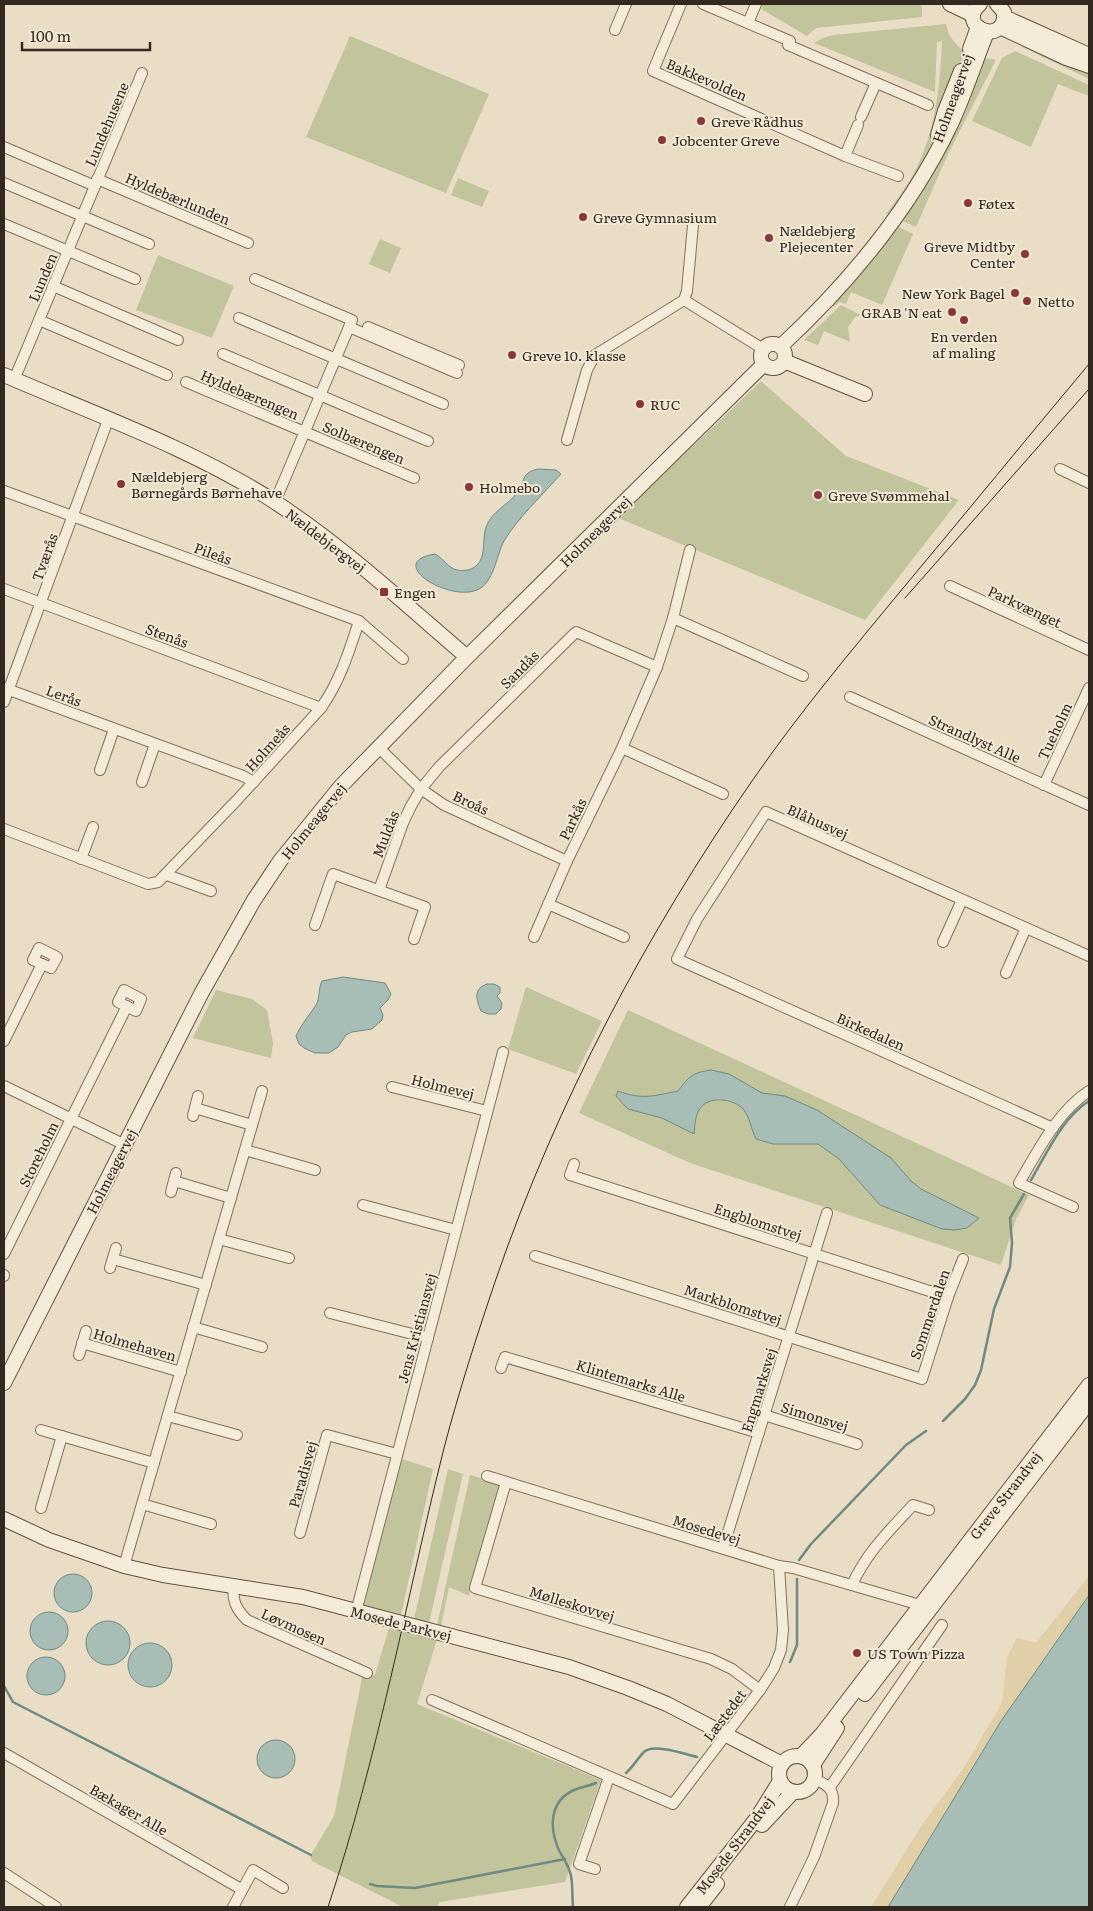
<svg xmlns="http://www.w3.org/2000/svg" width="1093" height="1911" font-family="Literata,serif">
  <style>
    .green { fill: #c2c59b }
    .sand { fill: #e1cfa7 }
    .water { fill: #a7bdb6; stroke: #6f8a82 }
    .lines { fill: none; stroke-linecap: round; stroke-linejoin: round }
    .stream { stroke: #6f8a82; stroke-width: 2.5 }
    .street-casing { stroke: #82705e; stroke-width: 12 }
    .secondary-casing { stroke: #645141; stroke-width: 16 }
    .street { stroke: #f4ebd8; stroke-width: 10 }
    .secondary { stroke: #f4ebd8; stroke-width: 14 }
    .tram { stroke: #342920; stroke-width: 1 }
    .poi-dot { fill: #8a3539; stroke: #f1e8d5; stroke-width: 2 }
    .labels { text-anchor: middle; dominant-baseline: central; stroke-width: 4; stroke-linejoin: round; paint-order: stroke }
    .street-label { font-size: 14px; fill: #342920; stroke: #f1e8d5 }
    .poi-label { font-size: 14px; fill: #342920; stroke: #f1e8d5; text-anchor: start }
  </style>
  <rect width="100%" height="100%" fill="#e9ddc6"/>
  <g class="green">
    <path d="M763,4H917L922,6V17L816,28L807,36L761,9Z"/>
    <path d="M946,24C949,38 955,44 965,52L946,100L926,160L890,215L886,214C894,203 903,192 910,180C935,137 940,89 942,41L937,42L935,92L814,43L823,38L833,35Z"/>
    <path d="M350,36L489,94L446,193L306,137Z"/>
    <path d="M1024,41L1089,68V79L1022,47L1021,46Z"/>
    <path d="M1015,51L1089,85V96L1058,84L1031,147L972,121L1002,58Z"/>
    <path d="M980,58L995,59V62L947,156L916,227L901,220Z"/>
    <path d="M458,178L489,191L482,207L451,195Z"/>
    <path d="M897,226L913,234L882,305L851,292L846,304L839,302L834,307L831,304Z"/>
    <path d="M380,239L401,248L390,273L369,264Z"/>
    <path d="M158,255L234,286L212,338L136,310Z"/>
    <path d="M841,305L861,315L855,317L848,327L850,342L824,331L818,345L804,340Z"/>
    <path d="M761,381L846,456L959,500L865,620L618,518Z"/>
    <path d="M526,987L602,1021L576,1074L508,1049Z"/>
    <path d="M216,990L252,999L267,1010L273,1043L271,1058L193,1038Z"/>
    <path d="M628,1010L1029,1195L1016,1219L1001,1265L690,1163L579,1113Z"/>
    <path d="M402,1459L433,1469L401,1615H398L414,1619L448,1469L463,1474L429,1623L437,1625L470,1475L498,1483L500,1490L469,1596L449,1587L441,1627L417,1704L601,1780L565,1882L440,1902L437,1907H403L312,1861L310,1856L334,1816L362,1678L375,1675L393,1614L362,1605Z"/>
  </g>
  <path class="sand" d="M1089,1576V1595L1001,1721L888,1907H871L922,1825L963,1769L1002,1703L1007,1657L1017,1638L1036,1643Z"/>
  <g class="water">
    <path d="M538,469L556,470L561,474C544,493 517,519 504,541C496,556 494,583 477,590C448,602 384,562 435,554C443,558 448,568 457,570C460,571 465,570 468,570C489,564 481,542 486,527C492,511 507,506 517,493C526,481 520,473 538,469Z"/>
    <path d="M343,977L385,983L391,994L388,1000L380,1008L383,1015L382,1020L372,1029L352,1032L346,1035L338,1047L329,1053H315L304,1048L299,1044L296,1036C301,1024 309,1016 316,1005C320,999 318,989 322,981Z"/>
    <path d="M487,984H494L500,987V993L497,996L502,1003L501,1009L496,1014H488L481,1011C476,999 473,989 487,984Z"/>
    <path d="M711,1070L729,1074L762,1093L785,1096L817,1110L891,1158L911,1181L921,1189L979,1218L967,1228L955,1230L942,1229L880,1205L839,1159L818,1144H773L756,1139C752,1131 749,1116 744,1110C734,1098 707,1095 699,1110C695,1117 695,1126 694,1134L662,1118L628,1109L616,1096L618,1091C643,1100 653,1096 678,1091C690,1076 691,1073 711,1070Z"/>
    <circle cx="73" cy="1593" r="19"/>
    <path d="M1089,1595V1907H888L1001,1721Z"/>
    <circle cx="49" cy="1631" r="19"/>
    <circle cx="108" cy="1643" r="22"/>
    <circle cx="150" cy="1665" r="22"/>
    <circle cx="46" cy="1676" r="19"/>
    <circle cx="276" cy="1759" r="19"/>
  </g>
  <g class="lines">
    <g class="stream">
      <path d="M1031,1180C1047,1153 1062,1118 1089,1101"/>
      <path d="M943,1421L965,1399L975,1385L981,1370L994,1309L1010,1267L1012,1243L1010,1218L1024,1194"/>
      <path d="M799,1560L811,1544L906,1445L926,1431"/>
      <path d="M790,1662L797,1645V1579"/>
      <path d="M4,1686L13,1702L311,1855"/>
      <path d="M626,1773C633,1767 637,1759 644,1752C653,1743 685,1754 697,1757"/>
      <path d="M370,1884L377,1886L415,1888L565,1859"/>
      <path d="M573,1907C572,1897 573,1886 571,1876C569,1865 562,1857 558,1848C549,1826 550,1801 574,1790C581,1787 589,1786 596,1783"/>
    </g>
    <defs>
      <g id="street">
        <path d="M681,4L653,71L845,156L898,176"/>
        <path d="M703,4L790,41L788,45L928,105"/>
        <path d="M748,23L756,4"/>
        <path d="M615,30L626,4"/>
        <path d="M861,117L876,83"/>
        <path d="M4,147L95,186"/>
        <path d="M845,156L858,125"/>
        <path d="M97,179L248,243"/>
        <path d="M4,183L149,244"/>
        <path d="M4,224L135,279"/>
        <path d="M255,279L352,320L275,502"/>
        <path d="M53,286L178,340"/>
        <path d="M684,300L763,349"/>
        <path d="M239,318L443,404"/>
        <path d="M39,320L167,375"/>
        <path d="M349,327L457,373"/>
        <path d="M368,327L459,365"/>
        <path d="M223,354L428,441"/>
        <path d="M14,380L142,73"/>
        <path d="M186,382L414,478"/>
        <path d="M567,440L587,370L595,355L684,300L687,291L693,225"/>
        <path d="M1060,469L1089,483"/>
        <path d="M4,491L359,621L403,659"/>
        <path d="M950,586L1089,650"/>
        <path d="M4,589L321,708"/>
        <path d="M673,618L803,676"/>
        <path d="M4,688L243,776L254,782"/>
        <path d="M850,697L1089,805"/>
        <path d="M4,702L108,420"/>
        <path d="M378,747L421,789L444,805L567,861"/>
        <path d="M622,748L723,794"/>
        <path d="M100,770L114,729"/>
        <path d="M142,782L155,744"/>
        <path d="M1044,785L1089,688"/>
        <path d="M4,829L148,884L158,882L237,800L321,708C340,681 349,652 359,621"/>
        <path d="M81,859L93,827"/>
        <path d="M167,875L211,891"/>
        <path d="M379,890L403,823L411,806L421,789L439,767L576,632L657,667"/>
        <path d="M548,904L624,937"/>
        <path d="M315,925L333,874L425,907L414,939"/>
        <path d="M534,937L567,861L622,748L657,667L673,618L690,550"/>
        <path d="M943,942L962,900"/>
        <path d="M39,948L57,957L51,968L33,960Z"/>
        <path d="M1006,973L1026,928"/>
        <path d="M124,990L141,999L136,1011L118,1002Z"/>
        <path d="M4,1041L42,964"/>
        <path d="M4,1086L125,1145"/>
        <path d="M392,1087L487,1111"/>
        <path d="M195,1108L252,1125"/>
        <path d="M193,1116L198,1096"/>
        <path d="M1053,1128L677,959L697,919L766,812L1089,956"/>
        <path d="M245,1150L315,1170"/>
        <path d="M574,1164L570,1175L948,1297"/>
        <path d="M174,1181L231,1198"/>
        <path d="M171,1192L176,1173"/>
        <path d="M363,1205L456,1230"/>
        <path d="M1073,1207L1019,1183C1038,1151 1057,1112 1089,1091"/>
        <path d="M219,1239L289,1258"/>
        <path d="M4,1254L127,1006"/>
        <path d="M535,1256L922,1379L948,1297L963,1259"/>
        <path d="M113,1259L206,1285"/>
        <path d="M110,1268L116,1248"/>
        <path d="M4,1275V1276"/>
        <path d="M330,1313L428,1338"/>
        <path d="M193,1327L262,1347"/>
        <path d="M82,1343L181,1372"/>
        <path d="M79,1355L86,1331"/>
        <path d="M501,1368L505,1357L759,1433"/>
        <path d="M764,1415L857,1444"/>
        <path d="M168,1416L237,1435"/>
        <path d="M41,1430L154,1463"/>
        <path d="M487,1476L779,1566L793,1568L920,1605"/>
        <path d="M506,1482L475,1588L711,1659L732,1669L760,1690"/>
        <path d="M142,1504L211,1524"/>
        <path d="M41,1508L62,1436"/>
        <path d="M300,1533L327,1435L397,1454"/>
        <path d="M723,1548L827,1213"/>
        <path d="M124,1566L262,1091"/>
        <path d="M233,1585C233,1601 235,1608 247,1620L367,1673"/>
        <path d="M852,1585C866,1553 890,1530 913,1505L929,1510"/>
        <path d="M356,1612L503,1052"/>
        <path d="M432,1700L673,1804L760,1690L774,1668L781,1650L783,1630L779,1566"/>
        <path d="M4,1753L241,1889"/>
        <path d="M830,1787L942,1625"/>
        <path d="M595,1869L579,1864L609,1777"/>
        <path d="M4,1873L56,1907"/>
        <path d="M233,1907L253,1870L283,1888"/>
        <path d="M790,1907L814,1857L833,1803C834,1788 827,1785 815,1779"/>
      </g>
      <g id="secondary">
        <path d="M950,4L973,15"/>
        <path d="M980,4C954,27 1007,48 1004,12L997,4"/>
        <path d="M1004,17L1089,55"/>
        <path d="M1000,27L1066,58L1089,66"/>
        <path d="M970,49L978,27"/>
        <path d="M938,135L945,111L961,71"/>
        <circle cx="773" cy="356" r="12"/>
        <path d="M781,346C850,282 910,210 951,124C965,94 975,62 987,32"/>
        <path d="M784,361L865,394"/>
        <path d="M4,375C94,414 193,449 275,502C344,547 405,604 467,657"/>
        <path d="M4,1383L202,992L254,900L280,861L341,786L467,657L764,364"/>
        <path d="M4,1519L49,1540L124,1566L163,1575L303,1597L569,1667L628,1688L667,1704L782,1764"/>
        <path d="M865,1694L1089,1402"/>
        <circle cx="797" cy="1774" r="18"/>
        <path d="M801,1756L822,1734L1089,1385"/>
        <path d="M813,1765L837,1728"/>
        <path d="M762,1825L793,1792"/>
        <path d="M687,1907L757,1818L780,1781"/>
        <path d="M699,1907L717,1884"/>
      </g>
    </defs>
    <use href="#street" class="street-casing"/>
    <use href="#secondary" class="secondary-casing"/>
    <use href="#street" class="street"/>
    <use href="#secondary" class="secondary"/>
    <g class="tram">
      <path d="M905,598L1089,389"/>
      <path d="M328,1907C378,1757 406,1601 444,1448C459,1391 477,1335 496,1279C557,1102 646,934 752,781C799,713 852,650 904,587C966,513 1027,438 1089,364"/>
    </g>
  </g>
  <g class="poi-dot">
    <circle cx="701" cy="121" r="5"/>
    <circle cx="662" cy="140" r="5"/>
    <circle cx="968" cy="203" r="5"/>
    <circle cx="583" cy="217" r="5"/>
    <circle cx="769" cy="238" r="5"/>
    <circle cx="1025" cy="254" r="5"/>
    <circle cx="1015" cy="293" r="5"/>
    <circle cx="1027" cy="301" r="5"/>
    <circle cx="952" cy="312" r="5"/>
    <circle cx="964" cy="320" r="5"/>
    <circle cx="512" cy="355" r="5"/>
    <circle cx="640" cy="404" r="5"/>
    <circle cx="121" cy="484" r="5"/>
    <circle cx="469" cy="487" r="5"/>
    <circle cx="818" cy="495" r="5"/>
    <rect x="379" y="587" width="10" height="10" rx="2.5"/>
    <circle cx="857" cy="1653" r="5"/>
  </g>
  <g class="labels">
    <g class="street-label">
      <text transform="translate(707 79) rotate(23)">Bakkevolden</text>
      <text transform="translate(952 98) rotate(-70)">Holmeagervej</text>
      <text transform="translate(106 124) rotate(-67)">Lundehusene</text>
      <text transform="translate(178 198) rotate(23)">Hyldebærlunden</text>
      <text transform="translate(42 277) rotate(-67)">Lunden</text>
      <text transform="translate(250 394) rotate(23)">Hyldebærengen</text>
      <text transform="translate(364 442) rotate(23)">Solbærengen</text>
      <text transform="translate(595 531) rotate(-45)">Holmeagervej</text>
      <text transform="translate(326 540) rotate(37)">Nældebjergvej</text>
      <text transform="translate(213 553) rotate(20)">Pileås</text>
      <text transform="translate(44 557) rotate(-70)">Tværås</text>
      <text transform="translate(1025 606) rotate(25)">Parkvænget</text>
      <text transform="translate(167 635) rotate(20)">Stenås</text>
      <text transform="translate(519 669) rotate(-45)">Sandås</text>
      <text transform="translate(64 695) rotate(20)">Lerås</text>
      <text transform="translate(1054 731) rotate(-65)">Tueholm</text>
      <text transform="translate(975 738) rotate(24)">Strandlyst Alle</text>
      <text transform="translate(267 747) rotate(-48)">Holmeås</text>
      <text transform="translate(471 802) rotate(25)">Broås</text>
      <text transform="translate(572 819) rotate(-64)">Parkås</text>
      <text transform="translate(313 821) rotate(-51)">Holmeagervej</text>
      <text transform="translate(818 821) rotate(24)">Blåhusvej</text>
      <text transform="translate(385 834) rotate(-69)">Muldås</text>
      <text transform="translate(871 1031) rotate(24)">Birkedalen</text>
      <text transform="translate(443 1086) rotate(14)">Holmevej</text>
      <text transform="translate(38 1154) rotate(-64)">Storeholm</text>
      <text transform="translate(111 1171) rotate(-63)">Holmeagervej</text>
      <text transform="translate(758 1221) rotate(18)">Engblomstvej</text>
      <text transform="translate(733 1304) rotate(18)">Markblomstvej</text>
      <text transform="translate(929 1314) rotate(-71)">Sommerdalen</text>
      <text transform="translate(416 1328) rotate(-75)">Jens Kristiansvej</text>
      <text transform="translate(135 1344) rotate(16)">Holmehaven</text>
      <text transform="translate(631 1380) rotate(17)">Klintemarks Alle</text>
      <text transform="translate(758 1390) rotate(-73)">Engmarksvej</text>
      <text transform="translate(815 1416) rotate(17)">Simonsvej</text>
      <text transform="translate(302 1474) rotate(-74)">Paradisvej</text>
      <text transform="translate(1005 1495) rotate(-52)">Greve Strandvej</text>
      <text transform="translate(707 1529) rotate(17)">Mosedevej</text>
      <text transform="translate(572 1603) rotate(17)">Mølleskovvej</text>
      <text transform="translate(401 1623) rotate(14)">Mosede Parkvej</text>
      <text transform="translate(294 1626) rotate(24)">Løvmosen</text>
      <text transform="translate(724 1715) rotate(-53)">Læstedet</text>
      <text transform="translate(129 1809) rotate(30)">Bækager Alle</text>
      <text transform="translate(734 1845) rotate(-53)">Mosede Strandvej</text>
    </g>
    <g class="poi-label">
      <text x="711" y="121">Greve Rådhus</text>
      <text x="672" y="140">Jobcenter Greve</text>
      <text x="978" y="203">Føtex</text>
      <text x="593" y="217">Greve Gymnasium</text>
      <text x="779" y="230">Nældebjerg<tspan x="779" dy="16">Plejecenter</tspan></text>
      <text x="1015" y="246" text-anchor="end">Greve Midtby<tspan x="1015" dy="16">Center</tspan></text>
      <text x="1005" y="293" text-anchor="end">New York Bagel</text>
      <text x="1037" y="301">Netto</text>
      <text x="942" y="312" text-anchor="end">GRAB 'N eat</text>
      <text x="964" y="336" text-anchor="middle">En verden<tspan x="964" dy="16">af maling</tspan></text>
      <text x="522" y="355">Greve 10. klasse</text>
      <text x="650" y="404">RUC</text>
      <text x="131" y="476">Nældebjerg<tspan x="131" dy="16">Børnegårds Børnehave</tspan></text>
      <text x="479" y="487">Holmebo</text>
      <text x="828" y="495">Greve Svømmehal</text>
      <text x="394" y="592">Engen</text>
      <text x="867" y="1653">US Town Pizza</text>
    </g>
  </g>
  <rect width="1093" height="1911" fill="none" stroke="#342920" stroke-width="10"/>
  <path d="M22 42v8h128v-8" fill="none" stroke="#342920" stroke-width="2.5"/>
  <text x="30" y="42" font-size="15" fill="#342920" stroke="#f1e8d5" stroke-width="4" paint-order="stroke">100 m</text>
</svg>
